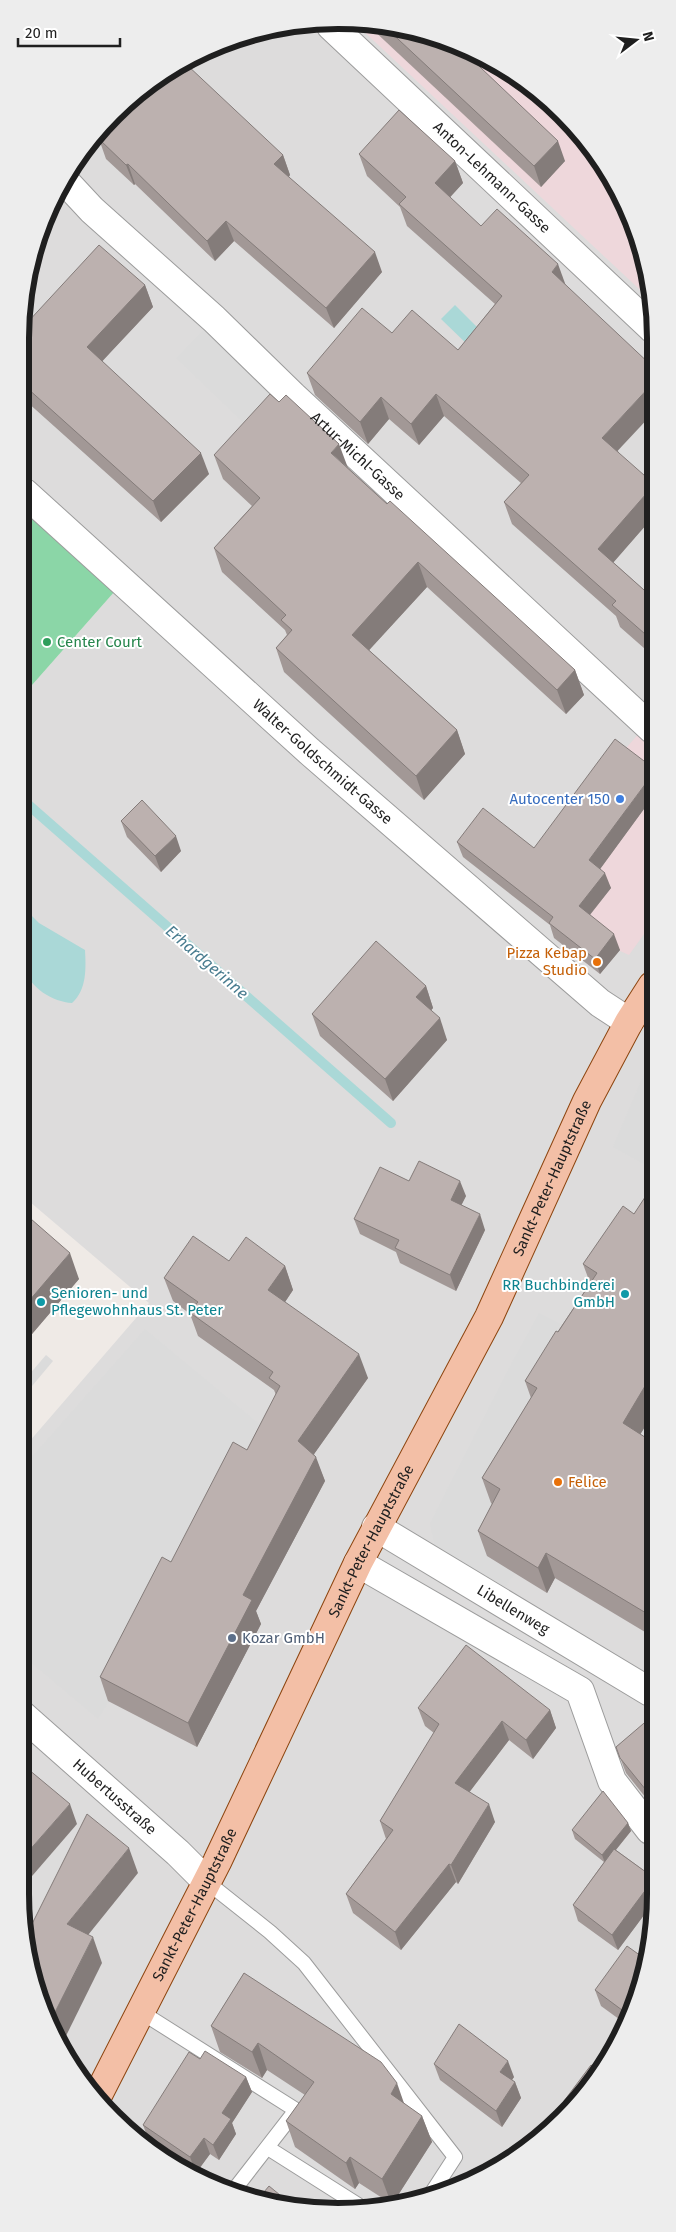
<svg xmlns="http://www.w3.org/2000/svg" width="676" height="2232" font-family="'Fira Sans',sans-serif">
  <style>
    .residential { fill: #dddcdc }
    .commercial { fill: #eed7db }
    .pitch { fill: #8bd6a7 }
    .parking { fill: #dbdbdb }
    .water { fill: #aad8d7 }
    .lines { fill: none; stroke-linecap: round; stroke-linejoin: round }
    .stream { stroke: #aad8d7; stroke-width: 10 }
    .service-casing { stroke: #9c9c9c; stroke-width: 16 }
    .minor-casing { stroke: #9c9c9c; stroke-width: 30 }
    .primary-casing { stroke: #8c440e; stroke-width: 30 }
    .service { stroke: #fff; stroke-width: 14 }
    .minor { stroke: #fff; stroke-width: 28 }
    .primary { stroke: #f3bfa6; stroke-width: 28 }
    .wall { fill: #a29896 }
    .shaded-wall { fill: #847c7a }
    .building { fill: #bcb1af; stroke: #847c7a }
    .leisure-dot { fill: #2e9e5b; stroke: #fff; stroke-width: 2 }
    .shop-dot { fill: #3f7fe0; stroke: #fff; stroke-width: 2 }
    .food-dot { fill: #e8710a; stroke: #fff; stroke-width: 2 }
    .culture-dot { fill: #0f9aa8; stroke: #fff; stroke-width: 2 }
    .service-dot { fill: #5c6f8a; stroke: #fff; stroke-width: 2 }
    .labels { text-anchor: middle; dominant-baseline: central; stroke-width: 4; stroke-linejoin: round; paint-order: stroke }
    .street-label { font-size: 15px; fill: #1f1f1f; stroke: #fff }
    .leisure-label { font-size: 15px; fill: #27864d; stroke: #fff; text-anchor: start }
    .shop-label { font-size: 15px; fill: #366cbe; stroke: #fff; text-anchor: end }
    .food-label { font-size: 15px; fill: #c56008; stroke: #fff; text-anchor: end }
    .culture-label { font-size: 15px; fill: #0d838f; stroke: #fff; text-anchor: end }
    .service-label { font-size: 15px; fill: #4e5e75; stroke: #fff; text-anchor: start }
    .water-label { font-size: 16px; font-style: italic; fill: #4a7d90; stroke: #fff }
    .rim { fill: none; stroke: #1f1f1f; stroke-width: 6 }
  </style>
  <rect width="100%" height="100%" fill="#efeae6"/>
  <path class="residential" d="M276,26H400L497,62L577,128L632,216L653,297L650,1956L602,2071L515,2158L420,2201L297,2209L197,2179L99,2104L44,2015L20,1894L22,1450L149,1303L23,1196L25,693L115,591L25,511L26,276L74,161L162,73Z"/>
  <g class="commercial">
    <path d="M358,26H400L497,62L577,128L632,216L653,302Z"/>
    <path d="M641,731L652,743V923L629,955L577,932L595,876L621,754Z"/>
  </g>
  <path class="pitch" d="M25,511L115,591L25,693Z"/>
  <g class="parking">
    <path d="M214,319L293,396L256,435L176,358Z"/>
    <path d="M652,1061L651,1168L613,1147L645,1072Z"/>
    <path d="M539,1313L585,1336L509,1515L487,1556L515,1573L501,1593L436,1554L430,1523L510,1366Z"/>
    <path d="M145,1329L275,1437L98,1719L21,1654L22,1468Z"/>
    <path d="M46,1355L53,1361L22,1398V1383Z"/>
  </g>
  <g class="water">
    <path d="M455,305L483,333L470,347L441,319Z"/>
    <path d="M24,908L39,923L85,950C86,968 87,990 72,1003C53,1002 30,988 24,968C21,958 24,921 24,908Z"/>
  </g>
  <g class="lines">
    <path class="stream" d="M24,801L391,1123"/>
    <defs>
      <g id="service">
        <path d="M207,1882L270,1932L304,1963L455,2157L429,2197"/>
        <path d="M141,2012L296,2110L234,2190"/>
        <path d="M268,2148L358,2205"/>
      </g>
      <g id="minor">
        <path id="s1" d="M331,26L653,329"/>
        <path id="s2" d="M65,181L92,210L214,319L293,396L652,729"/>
        <path id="s3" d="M25,493L309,751L600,1003L629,1022"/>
        <path id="s4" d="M376,1527L650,1692"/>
        <path d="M358,1563L580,1691L612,1781L650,1830"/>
        <path id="s5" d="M21,1714L178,1853L207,1882"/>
      </g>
      <g id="primary">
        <path id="s6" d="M96,2099L217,1862L358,1563L489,1317L587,1101L629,1022L652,986"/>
      </g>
    </defs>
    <use href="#service" class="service-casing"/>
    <use href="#minor" class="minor-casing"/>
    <use href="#primary" class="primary-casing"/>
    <use href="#service" class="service"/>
    <use href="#minor" class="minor"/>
    <use href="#primary" class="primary"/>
  </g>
  <g class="wall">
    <path d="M369,26H400L565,161L541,187Z"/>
    <path d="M162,73L283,155L290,175L289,177L382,272L334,328L234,241L215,261L135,184L134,185L106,159L99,139L112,126L110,124Z"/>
    <path d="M359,154L455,161L463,183L450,197L618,451L653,517L613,562L653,598V656L620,627L616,616L512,524L504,502L521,483L444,416L419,445L389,419L368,444L315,395L307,373L392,333L458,350L495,304L407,226L400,207L367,176Z"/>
    <path d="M145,285L153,307L102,361L209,474L161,522L26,401V324Z"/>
    <path d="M214,455L347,467L387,504L575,670L584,695L566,714L427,587L369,650L457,730L465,754L424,800L284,672L276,648L287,635L285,630L222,572L214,548L252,506L223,479Z"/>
    <path d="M652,798L600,869L611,888L590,915L620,950L600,974L554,938L550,925L463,857L457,842L534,848Z"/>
    <path d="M121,821L181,851L161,872L127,837Z"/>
    <path d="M426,986L433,1008L431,1010L447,1040L393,1101L320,1036L312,1014Z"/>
    <path d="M409,1181L466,1196L461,1205L485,1230L456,1291L400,1263L396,1252L360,1234L354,1219Z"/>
    <path d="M651,1188V1417L640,1434L651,1441L650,1635L555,1578L547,1593L487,1556L478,1531L492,1504L491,1503L482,1478L531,1398L525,1381L590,1283L583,1264L634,1214Z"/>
    <path d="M23,1212L79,1279L32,1334L22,1325Z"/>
    <path d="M229,1261L285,1266L293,1290L285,1302L368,1378L314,1454L325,1481L256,1611L261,1624L197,1747L108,1701L100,1677L247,1450L276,1395L274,1390L198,1336L190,1314L173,1301L164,1278Z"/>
    <path d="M418,1708L550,1710L556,1728L533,1759L509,1740L469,1792L495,1822L458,1884L456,1882L401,1950L353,1913L346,1894L386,1839L380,1821L434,1733L425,1726Z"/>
    <path d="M650,1719V1803L626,1773L616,1747Z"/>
    <path d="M628,1823L631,1831L616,1850L650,1875V1907L618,1950L578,1921L573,1905L604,1862L575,1839L572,1830Z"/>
    <path d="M648,1961L623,2022L601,2006L595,1990Z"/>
    <path d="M244,1973L404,2104L422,2116L432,2142L393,2203H390L359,2183L355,2189L295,2147L286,2121L305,2095L267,2070L262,2078L220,2052L211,2026Z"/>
    <path d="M200,2059L246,2077L252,2092L232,2123L236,2134L219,2160L210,2154L196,2173L149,2141L143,2125Z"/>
    <path d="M434,2064L514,2077L512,2080L515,2082L521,2098L502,2127L440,2080Z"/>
  </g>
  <g class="shaded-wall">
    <path d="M558,141L565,161L541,187L534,166Z"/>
    <path d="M283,155L290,175L282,184L274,164Z"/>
    <path d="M455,161L463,183L443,205L435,183Z"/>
    <path d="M128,164L135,184L134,185L126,165Z"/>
    <path d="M226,221L234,241L215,261L207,241Z"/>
    <path d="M375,252L382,272L334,328L326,308Z"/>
    <path d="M558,264L566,286L552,272Z"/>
    <path d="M145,285L153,307L95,369L87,347Z"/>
    <path d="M653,383V413L610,459L602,438Z"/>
    <path d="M436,394L444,416L419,445L411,424Z"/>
    <path d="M381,397L389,419L368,444L360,422Z"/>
    <path d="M339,444L348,468L331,453Z"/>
    <path d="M201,453L209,474L161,522L153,501Z"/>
    <path d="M653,486V517L606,571L598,549Z"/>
    <path d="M418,562L427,587L361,659L352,635Z"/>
    <path d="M575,670L584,695L566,714L557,690Z"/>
    <path d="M457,730L465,754L424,800L416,776Z"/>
    <path d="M652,775V798L595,876L589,860Z"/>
    <path d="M176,836L181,851L161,872L155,856Z"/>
    <path d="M605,873L611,888L584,922L579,906Z"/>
    <path d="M614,934L620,950L600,974L595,959Z"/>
    <path d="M426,986L433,1008L424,1019L416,997Z"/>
    <path d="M440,1018L447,1040L393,1101L385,1079Z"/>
    <path d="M460,1181L466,1196L456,1216L451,1200Z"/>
    <path d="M480,1214L485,1230L456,1291L450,1275Z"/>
    <path d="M70,1253L79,1279L32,1334L23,1308Z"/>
    <path d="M285,1266L293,1290L277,1314L268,1290Z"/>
    <path d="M359,1354L368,1378L307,1464L298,1441Z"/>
    <path d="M651,1376V1417L632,1448L623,1423Z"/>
    <path d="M316,1457L325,1481L256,1611L261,1624L197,1747L188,1723L243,1595Z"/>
    <path d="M546,1553L555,1578L547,1593L538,1568Z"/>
    <path d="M550,1710L556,1728L533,1759L526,1740Z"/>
    <path d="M502,1721L509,1740L462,1802L455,1783Z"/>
    <path d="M70,1804L77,1824L20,1890V1861Z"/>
    <path d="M489,1804L495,1822L458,1884L451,1865Z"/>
    <path d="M628,1823L631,1831L605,1863L602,1855Z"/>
    <path d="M129,1848L138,1873L76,1950L67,1924Z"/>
    <path d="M449,1864L456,1882L401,1950L395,1932Z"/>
    <path d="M650,1884V1907L618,1950L612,1935Z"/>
    <path d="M93,1937L102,1963L62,2044L49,2024Z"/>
    <path d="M258,2043L267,2070L262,2078L252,2052Z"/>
    <path d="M508,2061L514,2077L506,2088L500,2072Z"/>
    <path d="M246,2077L252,2092L232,2123L236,2134L219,2160L213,2145L222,2113Z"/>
    <path d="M515,2082L521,2098L502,2127L496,2111Z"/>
    <path d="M397,2083L406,2109L391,2094Z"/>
    <path d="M422,2116L432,2142L393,2203H391L382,2179Z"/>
    <path d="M204,2138L210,2154L196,2173L190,2157Z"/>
    <path d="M350,2157L359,2183L355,2189L346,2163Z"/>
  </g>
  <g class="building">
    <path d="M384,26H400L461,49L558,141L534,166Z"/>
    <path d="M186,64L283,155L274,164L375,252L326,308L226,221L207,241L128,164L126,165L99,139L118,119L117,118L162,73Z"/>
    <path d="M399,110L455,161L435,183L481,226L497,209L558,264L552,272L653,367V383L602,438L653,483V486L598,549L653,598V641L612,605L616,601L504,502L529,475L436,394L411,424L381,397L360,422L307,373L362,308L392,333L412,310L458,350L502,296L399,204L406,197L359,154Z"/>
    <path d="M99,245L145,285L87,347L201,453L153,501L26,387V324Z"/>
    <path d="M270,394L279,402L286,395L339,444L331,453L387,504L390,501L575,670L557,690L418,562L352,635L457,730L416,776L276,648L292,630L281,620L286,615L214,548L260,498L214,455Z"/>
    <path d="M615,739L652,767V775L589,860L605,873L579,906L614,934L595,959L549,923L553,917L457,842L483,808L534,848Z"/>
    <path d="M142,800L176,836L155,856L121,821Z"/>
    <path d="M376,941L426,986L416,997L440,1018L385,1079L312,1014Z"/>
    <path d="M419,1161L460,1181L451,1200L480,1214L450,1275L395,1248L399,1240L354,1219L380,1167L409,1181Z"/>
    <path d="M651,1188V1376L623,1423L651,1441V1616L546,1553L538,1568L478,1531L500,1489L482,1478L537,1388L525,1381L556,1331L558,1332L597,1273L583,1264L623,1206L634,1214Z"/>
    <path d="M23,1212L70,1253L23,1308L22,1307Z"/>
    <path d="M193,1236L229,1261L246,1237L285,1266L268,1290L359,1354L298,1441L316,1457L243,1595L252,1600L188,1723L100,1677L162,1557L171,1562L233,1442L247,1450L280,1386L269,1378L273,1372L189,1312L198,1302L164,1278Z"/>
    <path d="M466,1645L550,1710L526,1740L502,1721L455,1783L489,1804L451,1865L449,1864L395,1932L346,1894L393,1830L380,1821L439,1724L418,1708Z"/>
    <path d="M650,1718V1795L620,1758L616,1747Z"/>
    <path d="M28,1769L70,1804L20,1861V1779Z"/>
    <path d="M603,1791L628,1823L602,1855L572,1830Z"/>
    <path d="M87,1814L129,1848L67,1924L93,1937L49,2024L44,2015L28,1932Z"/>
    <path d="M614,1849L650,1875V1884L612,1935L573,1905Z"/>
    <path d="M627,1946L648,1961L626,2013L595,1990Z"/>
    <path d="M244,1973L381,2062L397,2083L391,2094L422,2116L382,2179L350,2157L346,2163L286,2121L314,2082L258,2043L252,2052L211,2026Z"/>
    <path d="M459,2024L508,2061L500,2072L515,2082L496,2111L434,2064Z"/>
    <path d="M205,2051L246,2077L222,2113L231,2119L213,2145L204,2138L190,2157L143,2125L189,2052L200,2059Z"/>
    <path d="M591,2065L601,2072L568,2105L564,2101Z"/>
    <path d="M269,2186L297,2209L259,2198Z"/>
  </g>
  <circle class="leisure-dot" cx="47" cy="642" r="5"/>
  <circle class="shop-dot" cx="620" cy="799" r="5"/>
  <g class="food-dot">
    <circle cx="597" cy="962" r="5"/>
    <circle cx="558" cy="1482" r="5"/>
  </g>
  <g class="culture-dot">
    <circle cx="625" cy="1294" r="5"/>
    <circle cx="41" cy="1302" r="5"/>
  </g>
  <circle class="service-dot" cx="232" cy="1638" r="5"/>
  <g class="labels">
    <g class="street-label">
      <text stroke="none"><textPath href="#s1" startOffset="221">Anton-Lehmann-Gasse</textPath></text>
      <text stroke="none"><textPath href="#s2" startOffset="402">Artur-Michl-Gasse</textPath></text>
      <text stroke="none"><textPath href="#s3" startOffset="401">Walter-Goldschmidt-Gasse</textPath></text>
      <text stroke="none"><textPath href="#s6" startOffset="1028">Sankt-Peter-Hauptstraße</textPath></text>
      <text stroke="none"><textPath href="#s6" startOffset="622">Sankt-Peter-Hauptstraße</textPath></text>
      <text stroke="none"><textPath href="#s4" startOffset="160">Libellenweg</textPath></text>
      <text stroke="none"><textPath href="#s5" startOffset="125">Hubertusstraße</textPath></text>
      <text stroke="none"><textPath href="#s6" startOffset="218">Sankt-Peter-Hauptstraße</textPath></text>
    </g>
    <g class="leisure-label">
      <text x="57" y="642">Center Court</text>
    </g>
    <g class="shop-label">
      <text x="610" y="799">Autocenter 150</text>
    </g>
    <g class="food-label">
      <text x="587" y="953">Pizza Kebap<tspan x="587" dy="17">Studio</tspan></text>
      <text x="568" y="1482" text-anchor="start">Felice</text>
    </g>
    <g class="culture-label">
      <text x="615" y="1285">RR Buchbinderei<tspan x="615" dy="17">GmbH</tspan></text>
      <text x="51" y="1293" text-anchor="start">Senioren- und<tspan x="51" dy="17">Pflegewohnhaus St. Peter</tspan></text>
    </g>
    <g class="service-label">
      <text x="242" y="1638">Kozar GmbH</text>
    </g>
    <g class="water-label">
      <text transform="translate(207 962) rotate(41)">Erhardgerinne</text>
    </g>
  </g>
  <path d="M0 0H676V2232H0ZM338 29H338A309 309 0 0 1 647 338V1894A309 309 0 0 1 338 2203H338A309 309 0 0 1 29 1894V338A309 309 0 0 1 338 29Z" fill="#ededed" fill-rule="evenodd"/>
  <path class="rim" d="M338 29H338A309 309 0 0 1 647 338V1894A309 309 0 0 1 338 2203H338A309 309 0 0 1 29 1894V338A309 309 0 0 1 338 29Z"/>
  <g transform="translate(636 40) rotate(74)" stroke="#ffffff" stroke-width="4" paint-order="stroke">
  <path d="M0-4L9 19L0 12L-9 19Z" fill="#1f1f1f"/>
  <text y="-8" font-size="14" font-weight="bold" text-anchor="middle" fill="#1f1f1f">N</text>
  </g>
  <path d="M18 38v8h102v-8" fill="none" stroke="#1f1f1f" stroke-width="2.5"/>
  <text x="25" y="38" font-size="15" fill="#1f1f1f" stroke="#ffffff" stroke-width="4" paint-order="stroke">20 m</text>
</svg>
